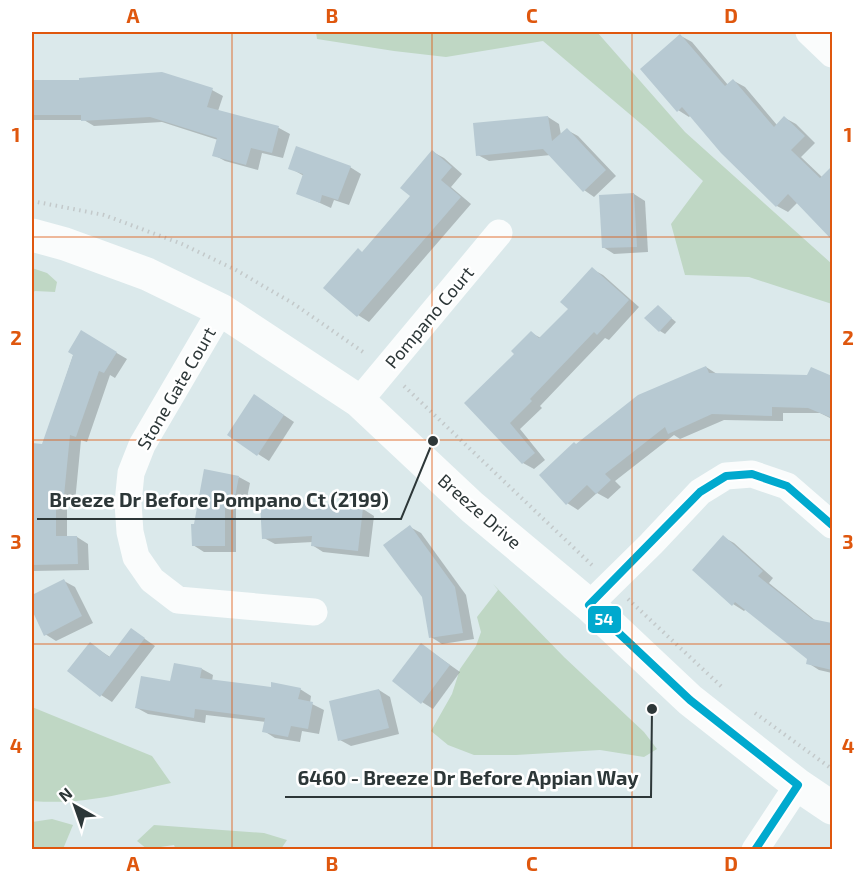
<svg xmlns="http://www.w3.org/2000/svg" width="864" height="881" font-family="'Exo 2',sans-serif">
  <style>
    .green { fill: #bfd7c4 }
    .shadow { fill: #0003 }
    .building { fill: #b7c9d2 }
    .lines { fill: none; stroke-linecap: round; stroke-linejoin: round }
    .path { stroke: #c3c9ca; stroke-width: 4; stroke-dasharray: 1.5 4.5; stroke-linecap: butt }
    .minor { stroke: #fafcfc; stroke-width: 27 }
    .tertiary { stroke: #fafcfc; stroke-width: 33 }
    .bus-1-casing { stroke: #fff; stroke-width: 12 }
    .bus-1 { stroke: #00a9ce; stroke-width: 8 }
    .grid { fill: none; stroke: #df570e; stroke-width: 1.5; stroke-opacity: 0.55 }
    .labels { text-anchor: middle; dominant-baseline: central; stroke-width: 5; stroke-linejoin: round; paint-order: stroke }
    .street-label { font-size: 18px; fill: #2d3738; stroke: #fff }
    .leader { fill: none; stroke: #2d3738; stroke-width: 2 }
    .callout-dot { fill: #2d3738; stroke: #fff; stroke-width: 2 }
    .callout-label { font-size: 20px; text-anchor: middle; font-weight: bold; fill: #2d3738; stroke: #fff; stroke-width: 5; stroke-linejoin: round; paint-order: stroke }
    .line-badge { stroke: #fff; stroke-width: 2 }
    .badge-label { font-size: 16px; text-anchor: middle; font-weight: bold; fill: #fff }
    .neatline { fill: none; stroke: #df570e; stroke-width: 2 }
    .grid-label { font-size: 20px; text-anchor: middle; font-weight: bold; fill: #df570e }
  </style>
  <rect width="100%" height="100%" fill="#dbe9eb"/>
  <g class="green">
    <path d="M316,32H597L685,132L832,264V304L749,277L685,275L671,224L703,181L646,128L543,41L446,57L394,51L317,39Z"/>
    <path d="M32,268L47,273L57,282L55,292L35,291L32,293Z"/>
    <path d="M493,584L564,657L644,732L657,749L644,757L600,750L516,755H474L448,745L431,731L452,694L460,669L476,646L481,632L477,617L498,590Z"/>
    <path d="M32,707L152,756L171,783C121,794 84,805 32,801Z"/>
    <path d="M52,819L73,825L63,849H32V822Z"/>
    <path d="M154,825L264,833L287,840L281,849L176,850L174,845L147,849L137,841Z"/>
  </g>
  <g class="shadow">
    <path d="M681,36L692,42L728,85L734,81L745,87L777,125L785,118L796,124L815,143L801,157L823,178L829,172L832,174V238L798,202L788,212L777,206L691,115L689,117L678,110Z"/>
    <path d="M32,81L80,82L212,90L223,96L218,111L279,128L290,134L283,158L262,153L258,170L225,161L214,155L218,140L162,122L94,126L84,120H32Z"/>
    <path d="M548,117L559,124L561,135L567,130L578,136L616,176L594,197L584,190L551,155L489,161L478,155Z"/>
    <path d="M433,152L444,158L462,174L451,187L471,204L369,322L358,315V250L363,253L412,196Z"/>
    <path d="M350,167L361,174L349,205L334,200L331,208L298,193L304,176L290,168Z"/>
    <path d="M634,194L645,201L648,252L614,254L603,247Z"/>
    <path d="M592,269L603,275L639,307L609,340L605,338L540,406L542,408L520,429L545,460L534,469L523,463L466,403L516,354L531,333L541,338L570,309Z"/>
    <path d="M658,307L676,322L665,334L660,331Z"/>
    <path d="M81,332L127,359L115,378L110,375L87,442L81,440L75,502L67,501V538L77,537L88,544L89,570L32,571V444L43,445Z"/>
    <path d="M706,367L717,374L808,377L811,369L832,378V419L820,413H783V421L724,420L680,439L674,435L615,481L621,487L608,499L597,493L578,510L567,503L577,445Z"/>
    <path d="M266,403L294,422L269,461L258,454Z"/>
    <path d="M239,477L250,483L245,508L236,507V552H204L193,545L195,526Z"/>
    <path d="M363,509L374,516L369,557L323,552L312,545L313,542L275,544L264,538Z"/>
    <path d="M410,527L421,533L466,595L474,639L442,644L431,637Z"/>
    <path d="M723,537L734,543L773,578L769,583L816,621L832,625V673L819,670L808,663L809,659L746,609L744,611L733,604Z"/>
    <path d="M64,581L75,587L93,623L56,641L45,634L32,607V597Z"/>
    <path d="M132,630L155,646L112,702L101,695L90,644L110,657Z"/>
    <path d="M422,645L460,672L433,709L422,702Z"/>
    <path d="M202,669L213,675L212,681L272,688L300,689L311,696L310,703L324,710L319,734L302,731L300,742L275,738L264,731L266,722L206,715L205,723L148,714L137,708L172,683Z"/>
    <path d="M379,690L390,697L399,734L351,746L340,740Z"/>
  </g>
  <g class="building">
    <path d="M680,34L725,86L733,79L774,127L784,116L805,136L791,150L820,178L832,166V240L788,194L776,207L721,153L682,107L677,112L640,69Z"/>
    <path d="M162,72L213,88L207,107L279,126L272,153L251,148L246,165L212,156L217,138L150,117L81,121V115H32V80H79V78Z"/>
    <path d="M548,116L552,141L567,128L606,170L583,192L543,149L476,156L473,123Z"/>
    <path d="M296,146L351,166L338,200L322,195L320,203L296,194L303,174L288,169Z"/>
    <path d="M432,150L452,167L441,180L461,197L357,317L323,288L358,248L362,252L410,196L400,188Z"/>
    <path d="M634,193L637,247L602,248L599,195Z"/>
    <path d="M592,267L629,300L597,335L594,332L530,399L532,401L510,423L535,453L522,464L464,403L514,354L511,351L531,331L539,338L568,309L560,302Z"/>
    <path d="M658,305L672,318L659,332L644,318Z"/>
    <path d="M81,330L117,352L104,373L99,371L76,437L70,435L64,496H56V536H77L78,564L32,565V443L42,444L73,355L68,352Z"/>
    <path d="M706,366L709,373L807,375L811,367L832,376V418L808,408L772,407V416L712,414L668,434L665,427L605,474L611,480L596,494L587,485L566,505L539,475L574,442L576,444L638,395Z"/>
    <path d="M254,394L284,415L257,456L227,435Z"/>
    <path d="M204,469L239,476L234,503L225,501V546H192L191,524H194Z"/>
    <path d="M299,501L363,508L358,551L311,546L312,536L262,539L260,503Z"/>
    <path d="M410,525L455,587L463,633L429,638L422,597L383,545Z"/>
    <path d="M723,535L763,571L758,576L812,619L832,623V670L806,664L807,659L735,602L732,606L692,570Z"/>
    <path d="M64,579L82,616L44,636L32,610V595Z"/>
    <path d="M131,628L145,638L100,697L67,671L90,642L109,657Z"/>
    <path d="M421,643L450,665L421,704L392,681Z"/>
    <path d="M174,663L202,668L200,678L271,687V682L301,688L298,699L313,702L308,729L291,726L288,737L262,732L265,718L195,709L194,718L135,708L141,676L170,681Z"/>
    <path d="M379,689L389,728L338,741L329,701Z"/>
  </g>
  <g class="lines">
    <g class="path">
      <path d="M32,201L104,215L182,244L236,270L294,304L366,354"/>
      <path d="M404,386L594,567"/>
      <path d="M628,599L723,688"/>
      <path d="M755,713L832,769"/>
    </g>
    <g class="minor">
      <path d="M809,32L832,54"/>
      <path d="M221,310L142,445L131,473L128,503L130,532L136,557L152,580L178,600L314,612"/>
      <path d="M359,401L499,233"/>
      <path d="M589,605L651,544L700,492L726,476L752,474L787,486L832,525"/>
      <path d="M755,850L798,785"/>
    </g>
    <path class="tertiary" d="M32,235L65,244L147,274L221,310L359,401L472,507L589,605L690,700L798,785L832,808"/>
    <defs>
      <path id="bus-1" d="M755,850L798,785L690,700L589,605L700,492L726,476L752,474L787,486L832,525"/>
    </defs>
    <use href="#bus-1" class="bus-1-casing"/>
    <use href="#bus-1" class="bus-1"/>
  </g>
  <path class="grid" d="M232,32V850M432,32V850M632,32V850M32,237H832M32,440H832M32,644H832"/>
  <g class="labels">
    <g class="street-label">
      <text transform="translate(429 317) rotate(-50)">Pompano Court</text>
      <text transform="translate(176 388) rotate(-60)">Stone Gate Court</text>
      <text transform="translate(480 511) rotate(41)">Breeze Drive</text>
    </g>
  </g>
  <path class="leader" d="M433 441L401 519H37M652 709L651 797H285"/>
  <g class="callout-dot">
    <circle cx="433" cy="441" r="6"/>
    <circle cx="652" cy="709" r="6"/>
  </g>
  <g class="callout-label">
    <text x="219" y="507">Breeze Dr Before Pompano Ct (2199)</text>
    <text x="468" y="785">6460 - Breeze Dr Before Appian Way</text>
  </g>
  <rect class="line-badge" x="587" y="605" width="35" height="29" rx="6" fill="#00a9ce"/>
  <g class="badge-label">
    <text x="604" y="625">54</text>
  </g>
  <rect width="864" height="881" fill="none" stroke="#ffffff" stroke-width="66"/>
  <g transform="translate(75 806) rotate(320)" stroke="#ffffff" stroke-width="4.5" paint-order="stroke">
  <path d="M0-4.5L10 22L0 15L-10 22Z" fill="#2d3738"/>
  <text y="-9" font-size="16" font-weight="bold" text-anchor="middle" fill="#2d3738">N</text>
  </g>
  <rect x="33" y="33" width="798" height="815" class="neatline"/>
  <g class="grid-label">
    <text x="133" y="23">A</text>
    <text x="332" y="23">B</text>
    <text x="532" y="23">C</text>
    <text x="731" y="23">D</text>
    <text x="16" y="142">1</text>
    <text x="848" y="142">1</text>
    <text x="16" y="345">2</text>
    <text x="848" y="345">2</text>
    <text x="16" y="549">3</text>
    <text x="848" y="549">3</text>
    <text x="16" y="753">4</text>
    <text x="848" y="753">4</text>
    <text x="133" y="871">A</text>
    <text x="332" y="871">B</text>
    <text x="532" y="871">C</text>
    <text x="731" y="871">D</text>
  </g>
</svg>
